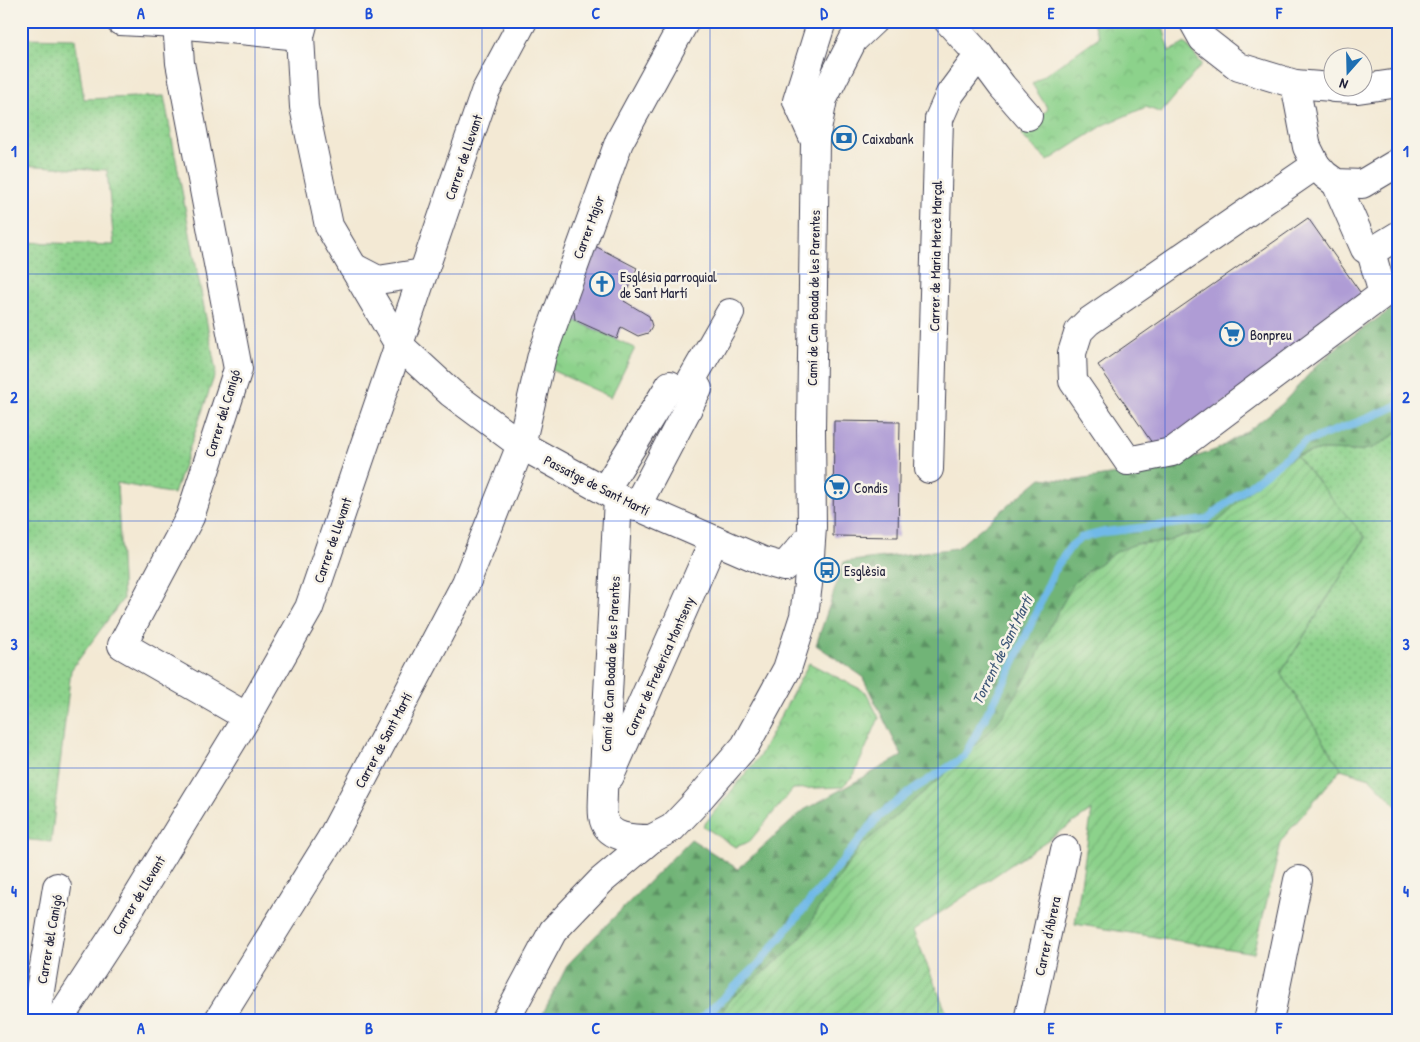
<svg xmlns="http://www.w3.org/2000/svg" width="1420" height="1042" font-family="'Patrick Hand',sans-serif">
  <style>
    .grass { fill: url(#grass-dots); stroke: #577a63 }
    .forest { fill: url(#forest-firs); stroke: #4a6b59 }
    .park { fill: url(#park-crowns); stroke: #577a63 }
    .garden { fill: url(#garden-furrows); stroke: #577a63 }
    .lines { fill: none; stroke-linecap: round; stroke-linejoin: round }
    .stream { stroke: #70b9e8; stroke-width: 8 }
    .building { fill: #af9cd5 }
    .minor-casing { stroke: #414052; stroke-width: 30 }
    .minor { stroke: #fff; stroke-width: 28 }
    .grid { fill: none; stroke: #1d4ed8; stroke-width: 1; stroke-opacity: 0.55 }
    .labels { text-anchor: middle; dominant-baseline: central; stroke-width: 5; stroke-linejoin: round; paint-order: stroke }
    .poi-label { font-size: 14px; fill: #22223b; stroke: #f7f3e8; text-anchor: start }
    .street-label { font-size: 14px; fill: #22223b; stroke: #f7f3e8 }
    .water-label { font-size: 15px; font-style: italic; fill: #3d5778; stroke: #f7f3e8 }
    .neatline { fill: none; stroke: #1d4ed8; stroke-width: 2 }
    .grid-label { font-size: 16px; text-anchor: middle; font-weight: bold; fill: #1d4ed8 }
  </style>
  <defs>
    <pattern id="grass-dots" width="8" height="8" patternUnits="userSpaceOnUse" patternTransform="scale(1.25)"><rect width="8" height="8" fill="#8cd28b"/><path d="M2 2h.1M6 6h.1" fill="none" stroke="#78b479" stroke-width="1.8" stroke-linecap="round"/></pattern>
    <pattern id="forest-firs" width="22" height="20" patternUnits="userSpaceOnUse" patternTransform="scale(1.25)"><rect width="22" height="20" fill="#71b477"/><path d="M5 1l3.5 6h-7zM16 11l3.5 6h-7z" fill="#5c9263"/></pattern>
    <pattern id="park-crowns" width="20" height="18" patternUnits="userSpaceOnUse" patternTransform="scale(1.25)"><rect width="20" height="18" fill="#8cd28b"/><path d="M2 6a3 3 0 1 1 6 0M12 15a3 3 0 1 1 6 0" fill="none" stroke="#78b479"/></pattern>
    <pattern id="garden-furrows" width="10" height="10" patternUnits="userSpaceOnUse" patternTransform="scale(1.25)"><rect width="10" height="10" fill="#8cd28b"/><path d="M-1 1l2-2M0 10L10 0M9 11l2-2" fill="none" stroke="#78b479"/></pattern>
  </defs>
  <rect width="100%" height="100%" fill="#f7f3e8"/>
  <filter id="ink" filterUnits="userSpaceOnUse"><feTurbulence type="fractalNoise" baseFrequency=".02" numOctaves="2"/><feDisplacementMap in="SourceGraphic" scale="10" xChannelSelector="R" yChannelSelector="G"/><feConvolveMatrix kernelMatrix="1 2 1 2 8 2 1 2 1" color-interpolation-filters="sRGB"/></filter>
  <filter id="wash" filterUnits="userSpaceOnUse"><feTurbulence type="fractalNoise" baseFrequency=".0096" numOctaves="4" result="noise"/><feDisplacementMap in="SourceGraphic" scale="20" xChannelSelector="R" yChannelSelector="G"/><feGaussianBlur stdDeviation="1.12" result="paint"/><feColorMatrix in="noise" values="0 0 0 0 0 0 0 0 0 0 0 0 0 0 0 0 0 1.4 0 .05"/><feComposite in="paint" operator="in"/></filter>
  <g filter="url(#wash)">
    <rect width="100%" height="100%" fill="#f3e9d4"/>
    <g class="grass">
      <path d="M21,38L75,39L84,99L164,96L216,371L174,494L117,483L123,599L71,670L51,842L21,839V242L114,245L107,170L21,165Z"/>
      <path d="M1399,432V808L1370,778L1341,769L1281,673L1365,538L1296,456L1322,450L1357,451L1373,448Z"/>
    </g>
    <path class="forest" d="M1399,304V432L1373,448L1357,451L1322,450L1296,456L1250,490L1227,514L1214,525L1200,533L1183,536L1165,542L1136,544L1118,551L1090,570L1074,583L1051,625L1030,672L1004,714L993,728L952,768L860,847L818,909L810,925L799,939L787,953L732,998L716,1021H539L568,964L691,839L738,869L804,810L902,756L862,676L816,645L844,562L957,548L1041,478L1072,481L1115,474L1187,460L1218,449L1253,427L1282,404L1318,364L1342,343Z"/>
    <g class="park">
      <path d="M1092,21H1162L1169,52L1185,43L1202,64L1161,113L1146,107L1104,125L1048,161L1021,135L1048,109L1032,84L1099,37Z"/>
      <path d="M570,318L635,348L611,397L551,370Z"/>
      <path d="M809,663L866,692L879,718L854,775L842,787L793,789L749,842L735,847L703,826L759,757Z"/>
    </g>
    <path class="garden" d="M1296,456L1365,537L1281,673L1341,769L1282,839L1254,953L1075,924L1092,810L913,931L950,1021H716L732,998L787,953L799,939L810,925L818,909L860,847L952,768L993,728L1004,714L1030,672L1051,625L1074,583L1090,570L1118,551L1136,544L1165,542L1183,536L1200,533L1214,525L1227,514L1238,501L1278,466Z"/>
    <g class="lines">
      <path class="stream" d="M699,1021L758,965L879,816L911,791L964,757L1013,665L1056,567L1071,546L1081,538L1105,532L1206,520L1305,442L1361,421L1399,405"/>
    </g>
    <g id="blocks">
      <g class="building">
        <path d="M1308,218L1367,302L1157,450L1098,365Z"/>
        <path d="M595,246L637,268L624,301L649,316L652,326L648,333L638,336L621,327L617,339L575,320L574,311L563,305Z"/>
        <path d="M834,421L900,422L898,537L833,536Z"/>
      </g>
    </g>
  </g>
  <g filter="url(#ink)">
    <use href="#blocks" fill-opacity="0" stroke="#414052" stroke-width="1"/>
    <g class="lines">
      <defs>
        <g id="minor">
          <path d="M120,21L177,24L300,36"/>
          <path d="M304,21L300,36L304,107L329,226L399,345L451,393L521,445L618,498L763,561L784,567L810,537"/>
          <path d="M948,21L979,55L1002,86L1028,116"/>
          <path d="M1193,21L1203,39L1239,67L1295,84L1332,87"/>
          <path d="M177,24L180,63L238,369L190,517L122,645L247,717"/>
          <path d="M1295,84L1307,147L1316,165L1325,175L1336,183L1362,184L1399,162"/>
          <path d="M1334,88L1358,89L1399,83"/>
          <path d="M815,141L823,99L853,40L873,21"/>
          <path d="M1316,165L1088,322L1079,331L1072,353L1073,381L1128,461L1172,452L1383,294L1371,252"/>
          <path d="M1336,183L1365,249L1371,252L1399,235"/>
          <path d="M353,267L378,280L423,273"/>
          <path d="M929,469L939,119L950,94L979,55"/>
          <path d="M605,490L670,385"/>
          <path d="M618,498L603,792C603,800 602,808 603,816C606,839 634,839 651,839"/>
          <path d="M636,507L698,389L692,379L730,313"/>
          <path d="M610,776L714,540"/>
          <path d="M35,1021L57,887"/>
          <path d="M58,1021L114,935L247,717L309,608L485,92L523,21"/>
          <path d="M218,1021L331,839L466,583L521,445L542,355L619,142L685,21"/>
          <path d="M505,1021L553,931L601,881L651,839L672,828L692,807L745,746L787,669L804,616L808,584L812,527L811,430L815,141L797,101L822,21"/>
          <path d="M1028,1021L1065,850"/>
          <path d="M1269,1021L1298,880"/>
        </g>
      </defs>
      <use href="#minor" class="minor-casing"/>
      <use href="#minor" class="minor"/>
    </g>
  </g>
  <path class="grid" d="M255,21V1021M482,21V1021M710,21V1021M938,21V1021M1165,21V1021M21,274H1399M21,521H1399M21,768H1399"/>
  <defs>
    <symbol id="bank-ring" viewBox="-11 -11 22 22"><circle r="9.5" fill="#f7f3e8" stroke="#1f6fb2" stroke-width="1.5"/><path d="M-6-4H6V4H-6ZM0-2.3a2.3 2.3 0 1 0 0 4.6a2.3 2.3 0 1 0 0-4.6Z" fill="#1f6fb2"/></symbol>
    <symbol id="church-ring" viewBox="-11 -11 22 22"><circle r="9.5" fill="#f7f3e8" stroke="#1f6fb2" stroke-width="1.5"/><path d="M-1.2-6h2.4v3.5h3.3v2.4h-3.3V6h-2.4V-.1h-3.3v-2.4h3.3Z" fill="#1f6fb2"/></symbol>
    <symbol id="supermarket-ring" viewBox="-11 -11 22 22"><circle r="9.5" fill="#f7f3e8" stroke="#1f6fb2" stroke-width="1.5"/><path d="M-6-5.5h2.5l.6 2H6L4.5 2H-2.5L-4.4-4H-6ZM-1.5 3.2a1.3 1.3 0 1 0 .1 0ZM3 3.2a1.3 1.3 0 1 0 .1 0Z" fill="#1f6fb2"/></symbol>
    <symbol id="bus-ring" viewBox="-11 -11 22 22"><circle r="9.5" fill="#f7f3e8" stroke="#1f6fb2" stroke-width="1.5"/><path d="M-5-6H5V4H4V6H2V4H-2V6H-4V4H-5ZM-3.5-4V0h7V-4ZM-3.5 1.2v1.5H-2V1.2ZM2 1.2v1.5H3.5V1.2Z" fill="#1f6fb2"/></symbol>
  </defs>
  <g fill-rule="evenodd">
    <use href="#bank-ring" x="830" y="124" width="28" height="28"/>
    <use href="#church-ring" x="588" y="270" width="28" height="28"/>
    <use href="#supermarket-ring" x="1218" y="320" width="28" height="28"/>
    <use href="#supermarket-ring" x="823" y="473" width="28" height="28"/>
    <use href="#bus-ring" x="813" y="556" width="28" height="28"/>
  </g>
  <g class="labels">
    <g class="poi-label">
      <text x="862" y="138">Caixabank</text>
      <text x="620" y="276">Església parroquial<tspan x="620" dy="16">de Sant Martí</tspan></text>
      <text x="1250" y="334">Bonpreu</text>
      <text x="854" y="487">Condis</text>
      <text x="844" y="570">Esglèsia</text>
    </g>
    <g class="street-label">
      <text transform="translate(463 157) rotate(-71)">Carrer de Llevant</text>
      <text transform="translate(588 227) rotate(-70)">Carrer Major</text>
      <text transform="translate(935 256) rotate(-89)">Carrer de Maria Mercè Marçal</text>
      <text transform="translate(813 298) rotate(-89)">Camí de Can Boada de les Parentes</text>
      <text transform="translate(222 413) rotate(-73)">Carrer del Canigó</text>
      <text transform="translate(597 485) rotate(27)">Passatge de Sant Martí</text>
      <text transform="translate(332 540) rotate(-71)">Carrer de Llevant</text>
      <text transform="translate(610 664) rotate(-87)">Camí de Can Boada de les Parentes</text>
      <text transform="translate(659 666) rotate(-66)">Carrer de Frederica Montseny</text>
      <text transform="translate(383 740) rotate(-62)">Carrer de Sant Martí</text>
      <text transform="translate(138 895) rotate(-59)">Carrer de Llevant</text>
      <text transform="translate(1047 936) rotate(-78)">Carrer d'Abrera</text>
      <text transform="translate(49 939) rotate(-80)">Carrer del Canigó</text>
    </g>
    <g class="water-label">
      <text transform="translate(1002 650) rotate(-64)">Torrent de Sant Martí</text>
    </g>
  </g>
  <rect width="1420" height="1042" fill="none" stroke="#f7f3e8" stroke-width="55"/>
  <g transform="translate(1348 72) rotate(200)"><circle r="24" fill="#f7f3e8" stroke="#a29fa3"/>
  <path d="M0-4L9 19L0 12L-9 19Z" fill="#1f6fb2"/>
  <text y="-8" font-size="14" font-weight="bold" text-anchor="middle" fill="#22223b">N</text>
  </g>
  <rect x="28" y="28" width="1364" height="986" class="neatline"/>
  <g class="grid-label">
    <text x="141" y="19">A</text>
    <text x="369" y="19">B</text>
    <text x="596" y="19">C</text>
    <text x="824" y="19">D</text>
    <text x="1051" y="19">E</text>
    <text x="1279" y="19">F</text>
    <text x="14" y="157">1</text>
    <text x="1406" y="157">1</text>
    <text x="14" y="403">2</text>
    <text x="1406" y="403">2</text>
    <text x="14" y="650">3</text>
    <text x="1406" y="650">3</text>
    <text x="14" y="897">4</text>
    <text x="1406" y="897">4</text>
    <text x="141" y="1034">A</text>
    <text x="369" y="1034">B</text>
    <text x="596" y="1034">C</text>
    <text x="824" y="1034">D</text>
    <text x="1051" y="1034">E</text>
    <text x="1279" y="1034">F</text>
  </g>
</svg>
